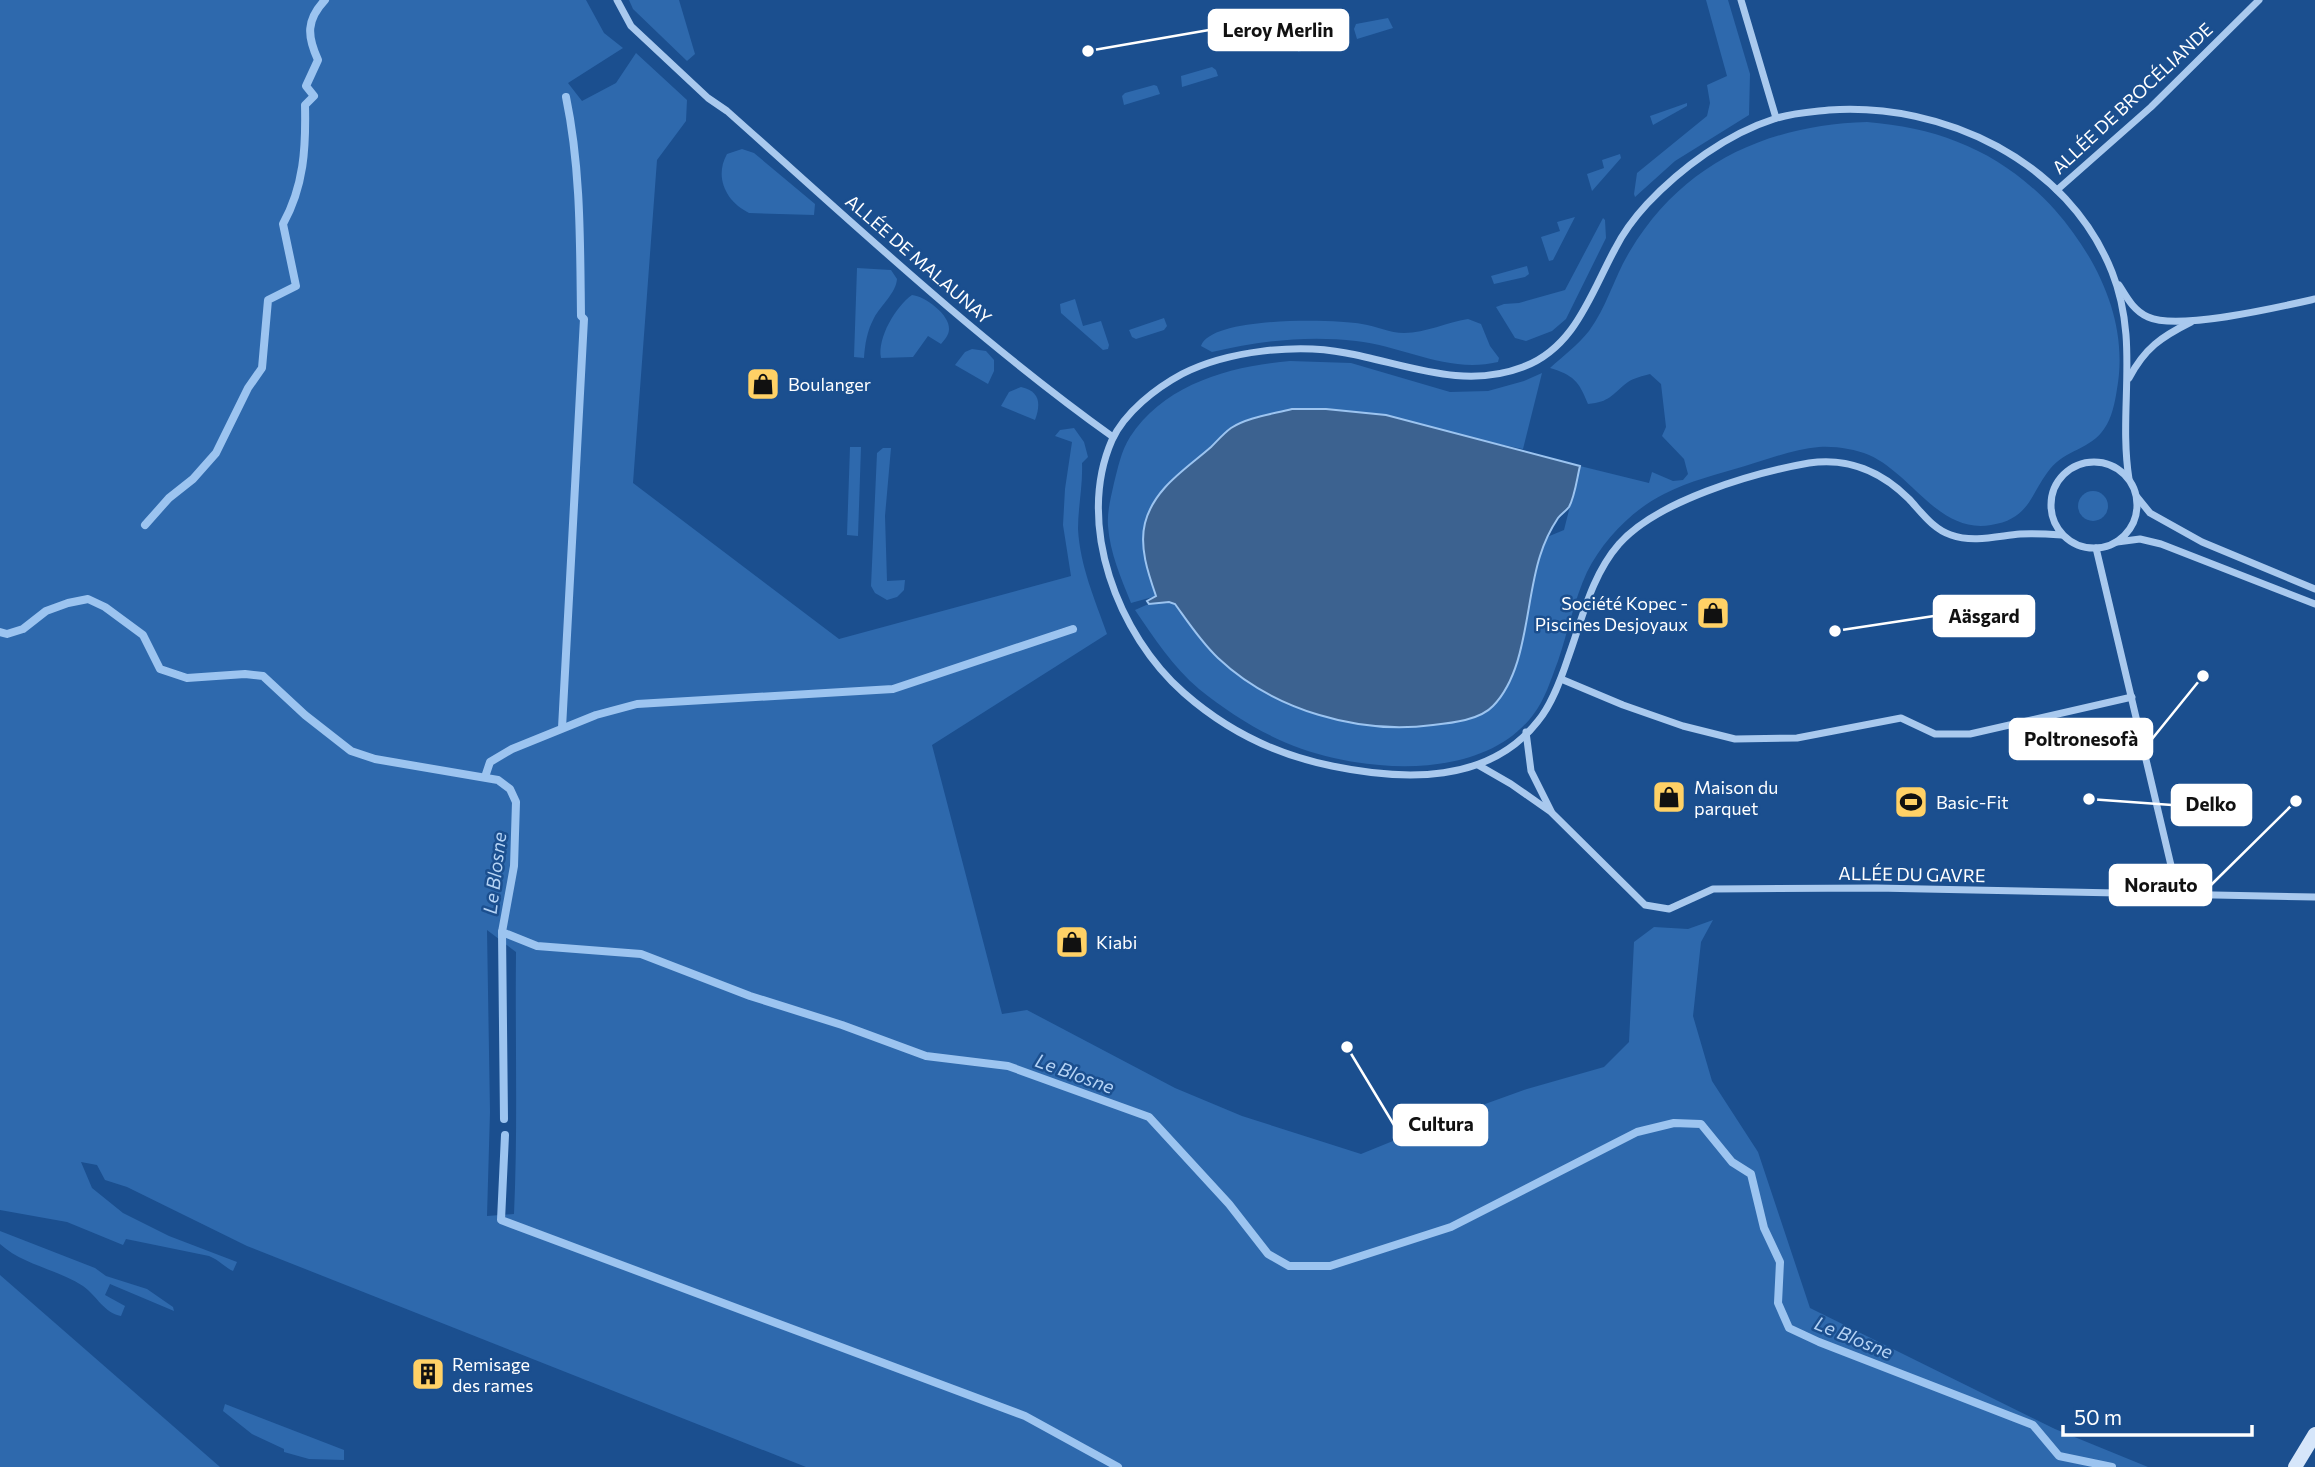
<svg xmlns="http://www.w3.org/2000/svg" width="2315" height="1467" font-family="Commissioner,sans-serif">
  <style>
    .green { fill: #2e69ad; fill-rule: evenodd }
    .water { fill: #3c6290; stroke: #9cc4f0; stroke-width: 2 }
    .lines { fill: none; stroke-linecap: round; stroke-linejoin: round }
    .stream { stroke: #9cc4f0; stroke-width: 8 }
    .street { stroke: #a9c9ee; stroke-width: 7 }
    .secondary { stroke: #d6e6fa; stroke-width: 14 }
    .labels { text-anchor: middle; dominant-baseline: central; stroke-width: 5; stroke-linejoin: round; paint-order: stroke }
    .street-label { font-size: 18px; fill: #fff; stroke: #1b4f8f }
    .poi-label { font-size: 18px; fill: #fff; stroke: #1b4f8f; text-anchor: start }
    .water-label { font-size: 19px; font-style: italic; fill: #b5d3f5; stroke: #1b4f8f }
    .leader { fill: none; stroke: #fff; stroke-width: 2.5 }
    .callout-dot { fill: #fff; stroke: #1b4f8f; stroke-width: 2.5 }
    .callout { fill: #fff; stroke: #fff; stroke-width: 2.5 }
    .callout-label { font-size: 19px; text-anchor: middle; font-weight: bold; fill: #111 }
  </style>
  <rect width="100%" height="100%" fill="#1b4f8f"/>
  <g class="green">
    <path d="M0,0H586L604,33L623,48L568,83L582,101L616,83L636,53L687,100L686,121L657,160L633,483L839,639L1071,576L1063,525L1065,489L1072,442L1055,436L1060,430L1074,428L1084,442L1088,457L1082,463C1083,485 1078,507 1078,529C1080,566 1095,600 1107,634L932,745L1002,1014L1027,1010L1175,1088L1242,1116L1361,1154L1474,1108L1527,1089L1604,1067L1629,1042L1634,942L1654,927L1688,929L1713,920L1701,942L1693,1016L1712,1081L1758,1152L1810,1308L2055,1429L2148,1467H806L247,1246L127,1187L105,1180L97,1165L81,1162L92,1188L123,1213L169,1236L237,1262L233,1271C226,1268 219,1260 209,1256L126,1239L123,1245L67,1222L0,1210ZM487,930L516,952C515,1039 518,1127 514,1214L487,1216L490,1112Z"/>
    <path d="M629,0H679L695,54L687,61L633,9Z"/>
    <path d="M1706,0H1728L1750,74L1749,115L1675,161L1635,197L1634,194L1637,173L1707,116L1710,103L1707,85L1727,76Z"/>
    <path d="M1388,18L1393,28L1357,39L1354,29L1356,24Z"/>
    <path d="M1328,32H1331L1334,41L1298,52L1297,42Z"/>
    <path d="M1212,67L1216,70L1218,76L1182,87L1181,76Z"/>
    <path d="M1154,85L1157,86L1160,94L1124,105L1122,96L1125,93Z"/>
    <path d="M1687,103V106L1653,125L1650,116Z"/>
    <path d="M1867,122C1942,128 2003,153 2055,210C2098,259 2129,323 2117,389C2115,402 2112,418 2104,429C2091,449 2065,450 2050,469C2030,494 2030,519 1991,525C1939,534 1912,474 1869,455C1854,449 1836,446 1819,447C1794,449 1769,459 1745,466C1718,474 1689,481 1664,494C1632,510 1603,540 1587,572C1574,600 1568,632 1558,661C1551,679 1545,700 1533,715C1484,780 1372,773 1302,749C1265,736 1230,714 1199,689C1173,667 1154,638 1135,610L1153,602L1175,604C1189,623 1201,643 1219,659C1273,706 1348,732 1420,727L1518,657L1539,558L1547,537L1564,530L1580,466L1649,483L1652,472L1673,481L1683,480L1688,474L1684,459L1662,436L1666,427L1661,384L1650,374C1643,376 1634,378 1628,382C1611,395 1610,402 1588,404C1579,381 1573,375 1550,368C1563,356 1578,345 1589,331C1607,307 1614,277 1630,251C1683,163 1767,125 1867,122Z"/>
    <path d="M742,149L754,153L815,204L814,215L749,213C726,202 714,177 727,154Z"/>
    <path d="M1620,154L1621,158L1592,191L1587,174L1604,168L1602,160Z"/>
    <path d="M1575,217L1553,260L1549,261L1541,237L1560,231L1557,222Z"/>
    <path d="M1603,218L1605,220L1606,238L1566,319L1552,331L1526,341L1515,338L1496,307L1504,304L1519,303L1565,290Z"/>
    <path d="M1527,266L1529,274L1525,277L1494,284L1491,276Z"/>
    <path d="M857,268L891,270L897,279C896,293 881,305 874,318C867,331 865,344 864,358L854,357Z"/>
    <path d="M912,295C925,296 950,315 949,329C949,335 945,339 941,344L928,336L913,357L881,358C877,338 896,306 912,295Z"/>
    <path d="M1075,299L1083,326L1101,321L1109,345L1108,349L1103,350L1061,313L1060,304Z"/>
    <path d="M1164,318L1167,326L1164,330L1136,339L1132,337L1129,330Z"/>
    <path d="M1468,319L1481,324L1490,346L1499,358L1498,362C1448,374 1404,346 1356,341C1307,335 1259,341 1212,352L1201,346C1211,316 1334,319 1362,324C1376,326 1390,333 1404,333C1426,333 1447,322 1468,319Z"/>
    <path d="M972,349L986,351L994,360V371L988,384L955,365L965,352Z"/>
    <path d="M1290,361L1351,363L1450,392L1488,391L1524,381L1542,373L1523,449L1326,409H1292L1257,418L1231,428L1209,448L1150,579L1156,596L1131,603C1121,578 1110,553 1108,526C1107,511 1111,497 1114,483C1118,468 1121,451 1130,437C1164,384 1230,366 1290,361Z"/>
    <path d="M1021,387C1040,391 1041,404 1035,420L1001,406L1009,392Z"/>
    <path d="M850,447H861L858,536L847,535Z"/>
    <path d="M883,448H891L885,516L887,581L905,580L904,590L897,597L887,600L875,593L871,586L877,453Z"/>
    <circle cx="2093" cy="506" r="15"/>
    <path d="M0,1231L95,1268L106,1276L147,1289L173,1307L174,1311L110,1284L105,1295L125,1306L121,1316C104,1313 97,1296 83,1286C57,1269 23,1265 0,1244Z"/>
    <path d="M0,1275L220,1467H0Z"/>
    <path d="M225,1404L344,1450V1460L309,1459L284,1452V1449L252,1434L223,1411Z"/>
  </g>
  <path class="water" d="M1292,409H1326L1386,415L1580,466C1577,478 1575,496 1569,507C1566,511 1561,514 1558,518C1550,530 1544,543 1540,556C1525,602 1528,670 1493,706C1480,720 1452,723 1433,725C1359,735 1273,710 1218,658C1201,642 1188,622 1175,604L1169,602L1149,604L1147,601L1156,596C1148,573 1139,547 1145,523C1154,488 1186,469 1211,447C1217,441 1224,433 1231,428C1248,417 1273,414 1292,409Z"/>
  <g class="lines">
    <g class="stream">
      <path d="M145,525L169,498L193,479L216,453L248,388L262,368L268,300L296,286L283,224C304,186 306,148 305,105L314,96L306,86L318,60C307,36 306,20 325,0"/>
      <path d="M0,632L7,634L23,629L46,611L68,603L88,599L105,607L143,635L160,669L187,678L245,674L263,676L305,715L351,751L375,759L498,780L510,789L516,802L514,866L502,932L537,946L641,954L750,996L842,1025L926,1056L1008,1066L1149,1117L1229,1204L1268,1254L1289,1266H1330L1451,1227L1637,1132L1674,1123L1701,1124L1732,1162L1751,1174L1764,1228L1780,1262L1778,1303L1789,1328L1819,1342L2033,1425L2059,1456L2112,1467"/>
      <path d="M562,728L584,319L581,316C580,242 581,169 566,97"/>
      <path d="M485,777L490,762L512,749L596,715L637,704L893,689L1073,629"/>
      <path d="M502,932L504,1119"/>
      <path d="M505,1135L501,1220L1025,1416L1118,1467"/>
    </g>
    <g class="street">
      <path d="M617,0L631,26L708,98L727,111C853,223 976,339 1113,437"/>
      <path d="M1741,0L1776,118"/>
      <path d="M2057,190L2151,107L2259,0"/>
      <path d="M2119,285C2127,298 2134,311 2148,317C2178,331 2280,307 2315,299"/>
      <path d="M2129,378C2145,348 2161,337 2191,322"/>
      <circle cx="2094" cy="505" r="43"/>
      <path d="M2137,497L2150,513L2202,542L2315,589"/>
      <path d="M2062,535C2048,534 2034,533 2020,534C1998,536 1973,543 1951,535C1933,529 1922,513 1909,499C1882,472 1848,457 1809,463C1752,473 1657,501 1619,544C1591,576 1582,620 1568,658C1561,679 1552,704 1538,721C1489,784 1404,781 1332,766C1277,755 1226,730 1184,693C1118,635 1075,524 1112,440C1125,412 1156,388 1182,374C1227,351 1297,343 1346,353C1406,364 1463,390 1523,367C1575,348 1591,293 1615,249C1623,233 1635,217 1647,204C1681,168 1727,134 1774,119C1791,113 1811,112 1829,110C1944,102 2068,161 2112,272C2140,342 2118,409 2129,479"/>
      <path d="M2117,542L2140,539L2161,544L2315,604"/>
      <path d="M2096,548L2178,895"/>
      <path d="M1561,679L1623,705L1683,726L1735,739L1797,738L1901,718L1935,734H1970L2132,697"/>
      <path d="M1526,732L1531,771L1551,811"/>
      <path d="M1478,765L1511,784L1551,812L1645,905L1669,909L1713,889L1876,888L2315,897"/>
    </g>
    <path class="secondary" d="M2295,1467L2315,1434"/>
  </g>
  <defs>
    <symbol id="shop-square" viewBox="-11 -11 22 22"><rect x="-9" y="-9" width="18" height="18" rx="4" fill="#ffd166" stroke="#1b4f8f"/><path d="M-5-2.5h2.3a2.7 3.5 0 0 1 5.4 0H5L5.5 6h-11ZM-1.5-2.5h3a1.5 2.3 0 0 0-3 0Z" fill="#111"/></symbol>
    <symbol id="stadium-square" viewBox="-11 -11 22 22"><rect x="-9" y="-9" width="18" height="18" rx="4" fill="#ffd166" stroke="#1b4f8f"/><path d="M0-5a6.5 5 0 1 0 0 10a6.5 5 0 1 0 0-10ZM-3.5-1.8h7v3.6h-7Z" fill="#111"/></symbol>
    <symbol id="building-square" viewBox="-11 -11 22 22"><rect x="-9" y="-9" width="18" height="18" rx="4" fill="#ffd166" stroke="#1b4f8f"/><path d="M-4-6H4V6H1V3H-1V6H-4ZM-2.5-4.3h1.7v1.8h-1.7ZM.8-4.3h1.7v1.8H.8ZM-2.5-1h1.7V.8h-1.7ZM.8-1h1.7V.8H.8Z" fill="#111"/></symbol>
  </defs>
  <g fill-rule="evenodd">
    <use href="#shop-square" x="744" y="365" width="38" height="38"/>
    <use href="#shop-square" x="1694" y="594" width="38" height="38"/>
    <use href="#shop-square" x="1650" y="778" width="38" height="38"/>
    <use href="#stadium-square" x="1892" y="783" width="38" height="38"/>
    <use href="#shop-square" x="1053" y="923" width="38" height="38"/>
    <use href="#building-square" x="409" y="1355" width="38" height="38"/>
  </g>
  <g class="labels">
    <g class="street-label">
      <text transform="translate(2132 98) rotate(-43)">ALLÉE DE BROCÉLIANDE</text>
      <text transform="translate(919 259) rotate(41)">ALLÉE DE MALAUNAY</text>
      <text transform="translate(1912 874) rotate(1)">ALLÉE DU GAVRE</text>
    </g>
    <g class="poi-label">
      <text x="788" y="384">Boulanger</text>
      <text x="1688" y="603" text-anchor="end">Société Kopec -<tspan x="1688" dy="21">Piscines Desjoyaux</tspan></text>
      <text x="1694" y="787">Maison du<tspan x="1694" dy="21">parquet</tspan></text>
      <text x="1936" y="802">Basic-Fit</text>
      <text x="1096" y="942">Kiabi</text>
      <text x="452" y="1364">Remisage<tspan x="452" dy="21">des rames</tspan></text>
    </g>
    <g class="water-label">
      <text transform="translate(494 873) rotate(-83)">Le Blosne</text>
      <text transform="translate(1075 1073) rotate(20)">Le Blosne</text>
      <text transform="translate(1854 1337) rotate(22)">Le Blosne</text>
    </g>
  </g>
  <path class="leader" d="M1088 51L1209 30M1835 631L1934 616M2203 676L2152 739M2089 799L2172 805M2296 801L2211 885M1347 1047L1394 1125"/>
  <g class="callout-dot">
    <circle cx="1088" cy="51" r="7"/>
    <circle cx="1835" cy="631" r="7"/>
    <circle cx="2203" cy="676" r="7"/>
    <circle cx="2089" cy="799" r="7"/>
    <circle cx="2296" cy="801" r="7"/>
    <circle cx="1347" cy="1047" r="7"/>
  </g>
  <g class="callout">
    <rect x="1209" y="10" width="139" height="40" rx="7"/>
    <rect x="1934" y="596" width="100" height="40" rx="7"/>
    <rect x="2010" y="719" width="142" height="40" rx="7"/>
    <rect x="2172" y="785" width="79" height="40" rx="7"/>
    <rect x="2110" y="865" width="101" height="40" rx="7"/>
    <rect x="1394" y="1105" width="93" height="40" rx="7"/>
  </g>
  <g class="callout-label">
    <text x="1278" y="37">Leroy Merlin</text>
    <text x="1984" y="623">Aäsgard</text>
    <text x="2081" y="746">Poltronesofà</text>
    <text x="2211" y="811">Delko</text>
    <text x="2161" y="892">Norauto</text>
    <text x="1441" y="1131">Cultura</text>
  </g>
  <path d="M2063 1425v10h189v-10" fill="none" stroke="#ffffff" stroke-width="3.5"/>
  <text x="2074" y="1425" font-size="21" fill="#ffffff" stroke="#1b4f8f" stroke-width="5" paint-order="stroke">50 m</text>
</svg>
